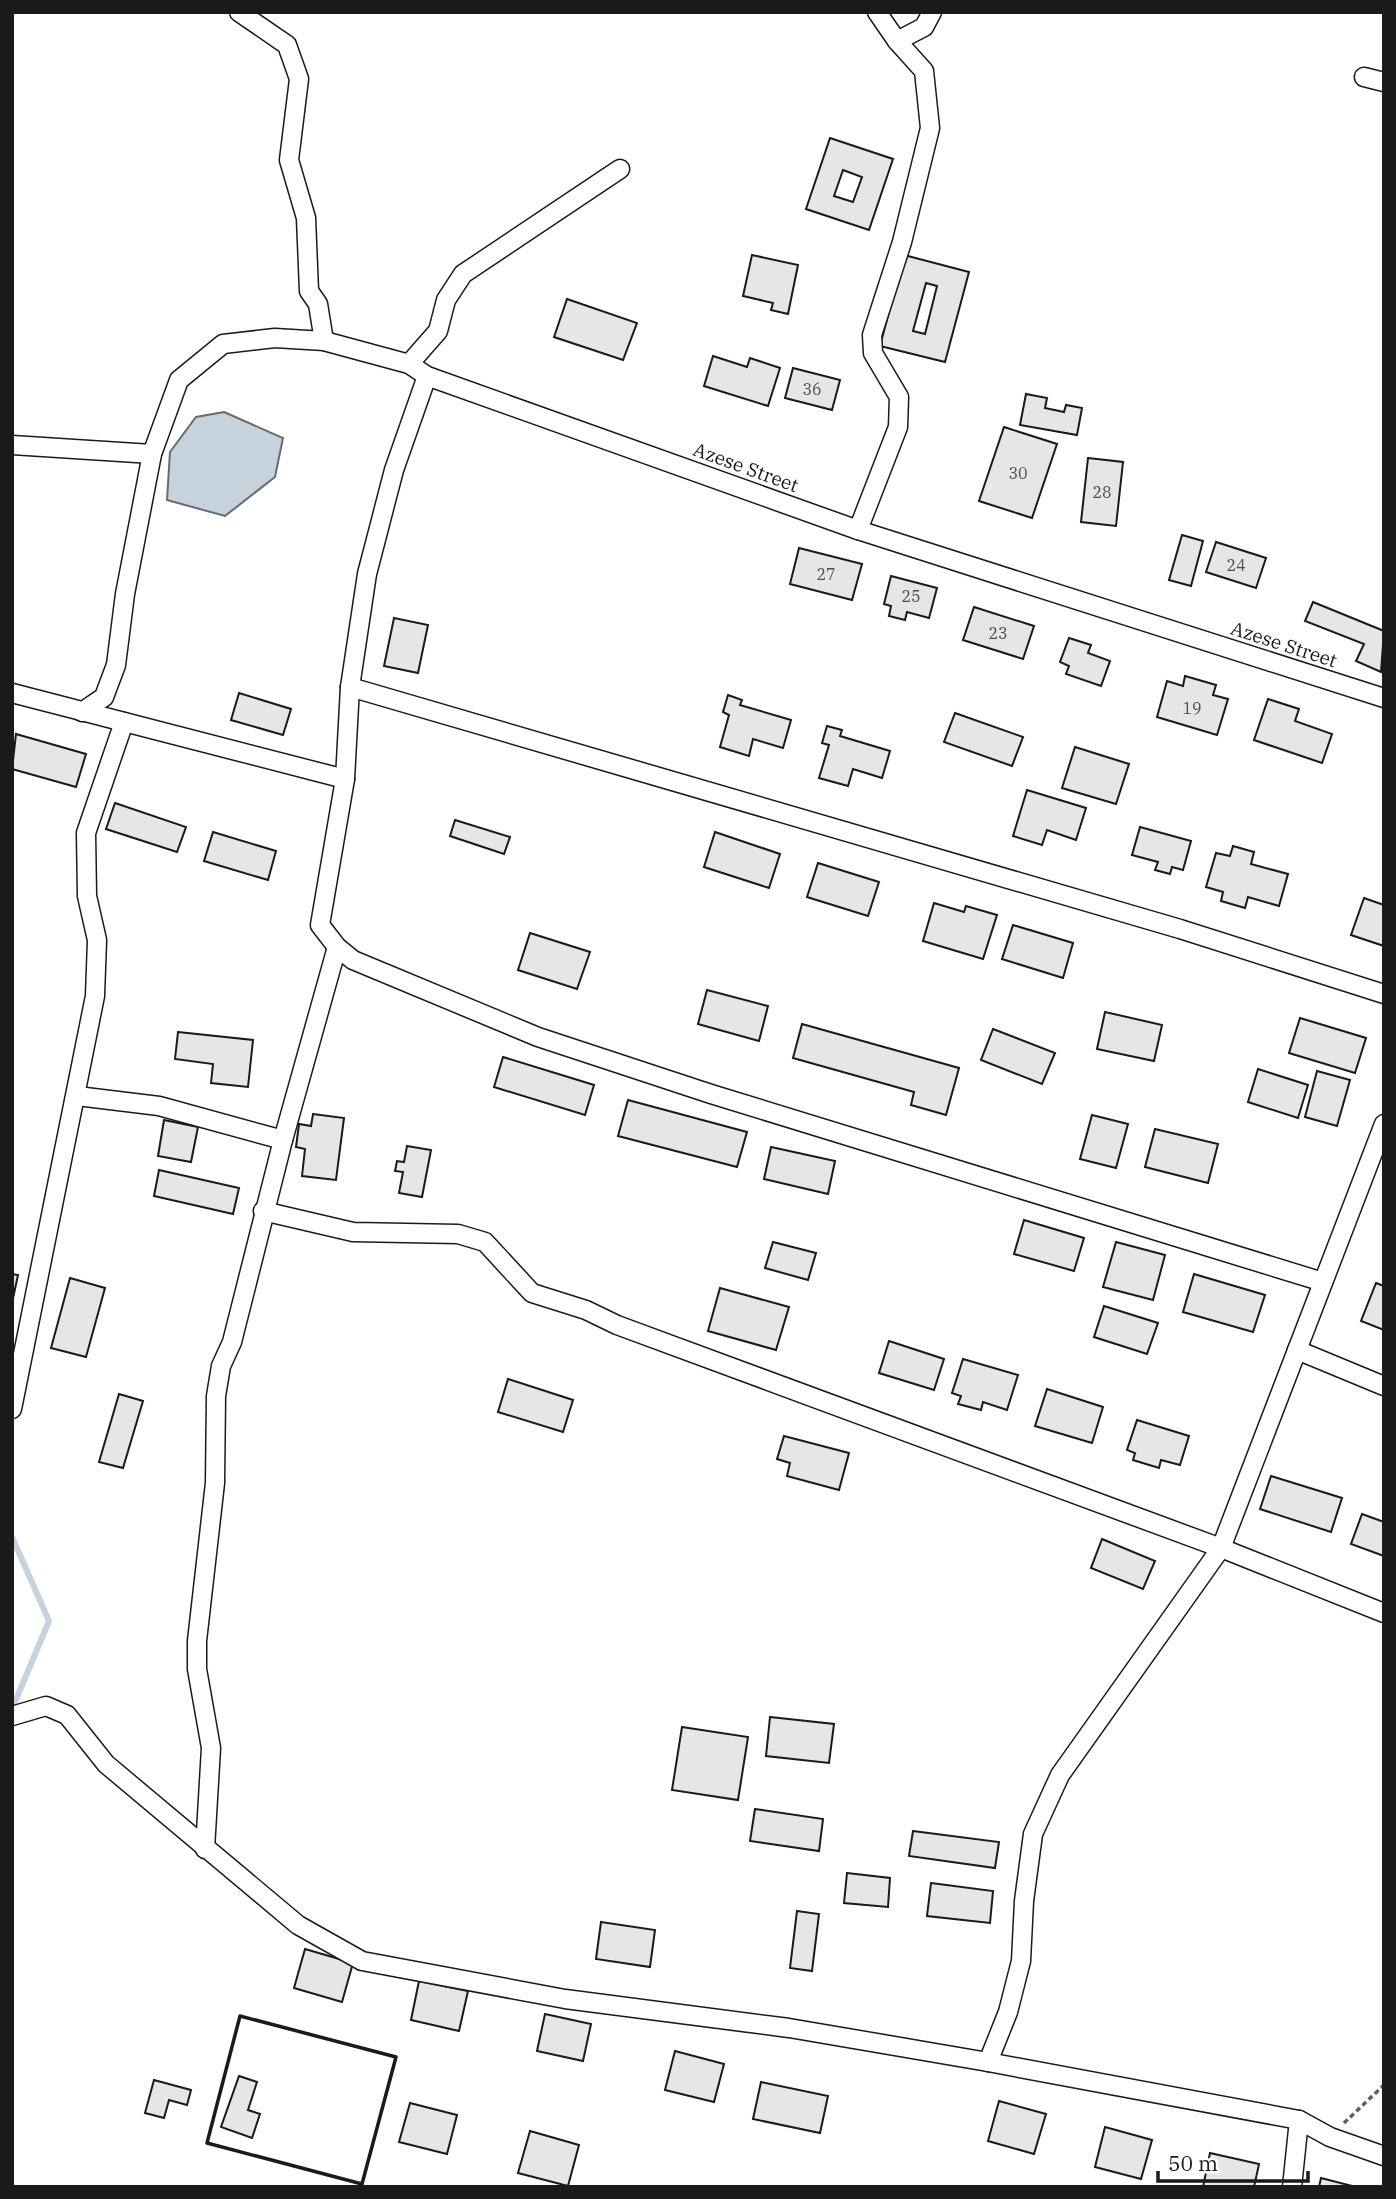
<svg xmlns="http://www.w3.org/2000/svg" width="1396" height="2199" font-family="'IBM Plex Serif',serif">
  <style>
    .water { fill: #c6d2dc; stroke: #6a6a6a; stroke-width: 2 }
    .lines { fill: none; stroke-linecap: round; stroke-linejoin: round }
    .stream { stroke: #c6d2dc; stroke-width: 6 }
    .building { fill: #e6e6e6; stroke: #1a1a1a; stroke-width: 2; fill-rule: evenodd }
    .minor-casing { stroke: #1a1a1a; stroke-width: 21 }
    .path { stroke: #5f5f5f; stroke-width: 3.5; stroke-dasharray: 5 3.5; stroke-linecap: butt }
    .minor { stroke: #fff; stroke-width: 18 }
    .wall { stroke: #1a1a1a; stroke-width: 3.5 }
    .labels { text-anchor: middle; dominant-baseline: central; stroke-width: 5; stroke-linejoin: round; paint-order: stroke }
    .number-label { font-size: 16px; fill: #4d4d4d }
    .street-label { font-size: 19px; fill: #1a1a1a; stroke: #fff }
  </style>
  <rect width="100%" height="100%" fill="#fff"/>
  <path class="water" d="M224,412L283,438L275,477L225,516L167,500L170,452L196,417Z"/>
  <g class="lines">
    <path class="stream" d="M12,1537L49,1621L12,1709"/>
  </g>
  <g class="building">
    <path d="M830,138L893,159L869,230L806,209ZM843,170L862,177L853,202L834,196Z"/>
    <path d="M752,255L798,265L788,314L771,310L773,303L743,296Z"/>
    <path d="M904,255L969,272L945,362L880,346ZM926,283L937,286L925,334L913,331Z"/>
    <path d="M567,299L637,323L623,360L554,337Z"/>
    <path d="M713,356L747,367L750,358L780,368L768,406L704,386Z"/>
    <path d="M793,368L840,380L832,410L785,398Z"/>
    <path d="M1026,394L1047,398L1045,408L1064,412L1066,405L1082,408L1077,435L1020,425Z"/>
    <path d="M1004,427L1057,444L1032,518L979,501Z"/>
    <path d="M1088,458L1123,462L1116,526L1081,522Z"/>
    <path d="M1182,535L1203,541L1191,586L1169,580Z"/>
    <path d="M1216,542L1266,558L1256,588L1206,572Z"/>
    <path d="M799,548L862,564L852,600L790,584Z"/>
    <path d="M891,576L937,588L929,618L907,612L905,620L889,616L891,606L884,604Z"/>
    <path d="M1313,602L1384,631L1381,672L1356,661L1364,644L1305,621Z"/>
    <path d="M974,607L1034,626L1023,659L963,640Z"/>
    <path d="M394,618L428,625L418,673L384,666Z"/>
    <path d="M1069,638L1091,645L1088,653L1110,661L1101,686L1066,674L1069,666L1060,662Z"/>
    <path d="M1185,676L1216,685L1213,695L1228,699L1217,735L1157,717L1167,681L1183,686Z"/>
    <path d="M239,693L291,709L283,735L231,720Z"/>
    <path d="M728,695L742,700L740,705L791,720L783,748L753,739L749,756L720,747L729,715L723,712Z"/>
    <path d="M1268,699L1299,709L1295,721L1332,734L1322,763L1254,740Z"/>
    <path d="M955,713L1023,737L1012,766L944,742Z"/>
    <path d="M827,726L842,730L840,736L890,751L882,778L853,769L848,786L819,778L829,745L822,743Z"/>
    <path d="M16,734L86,754L76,787L12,769Z"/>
    <path d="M1075,747L1129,764L1116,804L1062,788Z"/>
    <path d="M1027,790L1086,808L1076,840L1047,830L1042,845L1013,836Z"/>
    <path d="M115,803L186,827L177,852L106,829Z"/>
    <path d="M455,820L510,837L504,854L450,836Z"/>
    <path d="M1140,827L1191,841L1183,870L1172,867L1170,874L1155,870L1158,862L1132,855Z"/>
    <path d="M213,832L276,851L268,880L204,861Z"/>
    <path d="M715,832L780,854L769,888L704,867Z"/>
    <path d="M1233,846L1254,852L1251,864L1288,874L1279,906L1248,897L1245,908L1221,901L1223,892L1206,887L1216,853L1230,856Z"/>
    <path d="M818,863L879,882L868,916L807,897Z"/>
    <path d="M1364,898L1384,905V946L1351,935Z"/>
    <path d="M934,903L964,912L966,906L997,915L983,959L923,941Z"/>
    <path d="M1013,925L1073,943L1063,978L1002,959Z"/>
    <path d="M530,933L590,952L577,989L518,970Z"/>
    <path d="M707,990L768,1006L759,1041L698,1024Z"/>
    <path d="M1105,1012L1162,1025L1154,1061L1097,1049Z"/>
    <path d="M1300,1018L1366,1038L1355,1073L1289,1053Z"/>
    <path d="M802,1024L959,1068L946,1115L911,1105L914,1092L793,1058Z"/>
    <path d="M993,1029L1055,1053L1042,1084L981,1060Z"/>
    <path d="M178,1032L253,1040L248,1087L211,1083L213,1064L175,1059Z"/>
    <path d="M503,1057L594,1085L585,1115L494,1087Z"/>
    <path d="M1258,1069L1308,1085L1298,1118L1248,1102Z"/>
    <path d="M1317,1071L1350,1080L1337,1126L1305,1117Z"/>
    <path d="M628,1100L747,1132L737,1167L618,1136Z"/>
    <path d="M313,1114L344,1118L336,1180L302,1176L305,1149L296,1147L299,1124L311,1126Z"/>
    <path d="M1092,1115L1128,1124L1116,1168L1080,1159Z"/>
    <path d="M164,1120L198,1127L191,1162L158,1156Z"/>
    <path d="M1155,1129L1218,1144L1208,1183L1145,1167Z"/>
    <path d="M407,1146L431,1150L422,1197L399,1193L403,1172L395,1171L397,1161L404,1162Z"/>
    <path d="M771,1147L835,1161L828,1194L764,1179Z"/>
    <path d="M159,1170L239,1188L233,1214L154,1196Z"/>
    <path d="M1024,1220L1084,1238L1074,1271L1014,1254Z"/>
    <path d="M773,1242L816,1253L808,1280L765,1268Z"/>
    <path d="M1116,1242L1165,1255L1153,1300L1103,1287Z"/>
    <path d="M12,1274L18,1275L12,1303Z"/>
    <path d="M1194,1274L1265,1295L1253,1332L1183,1312Z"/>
    <path d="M70,1278L105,1288L86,1357L51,1348Z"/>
    <path d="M1376,1283L1384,1286V1330L1361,1321Z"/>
    <path d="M720,1288L789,1307L776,1350L708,1331Z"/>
    <path d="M1104,1306L1158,1323L1147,1354L1094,1337Z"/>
    <path d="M889,1341L944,1359L934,1390L879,1373Z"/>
    <path d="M963,1359L1018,1375L1007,1410L983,1402L981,1410L958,1404L961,1396L952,1393Z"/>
    <path d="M508,1379L573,1400L563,1432L498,1412Z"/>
    <path d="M1047,1389L1103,1407L1092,1443L1035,1426Z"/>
    <path d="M119,1394L143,1401L123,1468L99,1462Z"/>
    <path d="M1137,1420L1189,1436L1180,1465L1161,1460L1159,1468L1133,1460L1135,1453L1127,1450Z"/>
    <path d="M784,1436L849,1453L839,1490L787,1476L790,1463L777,1459Z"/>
    <path d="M1271,1476L1342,1498L1331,1532L1260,1509Z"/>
    <path d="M1362,1514L1384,1522V1556L1351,1544Z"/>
    <path d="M1102,1539L1155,1561L1143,1589L1091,1568Z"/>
    <path d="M770,1717L834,1724L829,1763L766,1756Z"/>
    <path d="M682,1727L748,1737L738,1800L672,1790Z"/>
    <path d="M755,1809L823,1819L819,1851L750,1841Z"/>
    <path d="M913,1831L999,1842L995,1868L909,1856Z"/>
    <path d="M847,1873L890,1878L888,1907L844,1903Z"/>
    <path d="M931,1883L993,1891L990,1923L927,1916Z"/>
    <path d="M797,1911L819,1914L812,1971L790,1968Z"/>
    <path d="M601,1922L655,1930L650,1967L596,1959Z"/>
    <path d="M305,1949L353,1963L342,2002L294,1988Z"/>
    <path d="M419,1981L468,1991L459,2031L411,2020Z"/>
    <path d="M545,2014L591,2024L583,2061L537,2051Z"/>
    <path d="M675,2051L724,2064L714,2102L665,2090Z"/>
    <path d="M239,2076L257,2082L248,2110L260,2114L252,2138L221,2127Z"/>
    <path d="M154,2080L191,2090L187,2105L169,2100L164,2118L145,2113Z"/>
    <path d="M761,2082L828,2096L820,2133L753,2119Z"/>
    <path d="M999,2101L1046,2114L1034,2154L988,2141Z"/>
    <path d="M410,2103L457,2115L447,2154L399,2142Z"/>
    <path d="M1105,2127L1152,2140L1141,2179L1095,2167Z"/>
    <path d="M530,2131L579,2145L568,2186L518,2173Z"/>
    <path d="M1210,2153L1259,2164L1254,2187H1203Z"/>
    <path d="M1321,2178L1356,2187H1319Z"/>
  </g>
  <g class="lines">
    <defs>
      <g id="minor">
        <path d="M239,12L287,45L299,79L289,160L306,218L309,291L318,304L324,341"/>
        <path d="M897,41L924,27L932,12"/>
        <path d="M1364,77L1384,82"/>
        <path d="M409,364L438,331L446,300L463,274L620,169"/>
        <path d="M427,376L394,470L367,574L350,687L345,779L320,925L337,947L353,960L538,1037L711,1094L1323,1282"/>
        <path d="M12,445L152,454"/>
        <path d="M858,530L898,427L899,397L873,353L872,335L902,242L930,128L924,71L897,41L877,12"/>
        <path d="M350,687L1180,929L1384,994"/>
        <path d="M12,693L345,779"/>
        <path d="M82,712L104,697L116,665L125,594L152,454L179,380L223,344L275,338L324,341L409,364L427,376L858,530L1384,698"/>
        <path d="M77,1096L159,1106L283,1140L337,947"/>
        <path d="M263,1211L353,1232L458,1234L485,1242L532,1293L586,1310L617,1325L1221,1548L1384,1613"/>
        <path d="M1297,1350L1384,1386"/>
        <path d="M12,1409L95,996L97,940L87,896L86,833L124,722"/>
        <path d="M12,1716L46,1706L67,1715L106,1764L298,1925L362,1961L565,1999L789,2028L988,2062L1299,2120L1330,2137L1384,2156"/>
        <path d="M205,1849L211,1748L197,1669V1641L215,1483L216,1396L221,1366L232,1342L283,1140"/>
        <path d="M988,2062L1008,2012L1021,1961L1024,1901L1033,1834L1060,1775L1221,1548L1384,1124"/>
        <path d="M1292,2187L1299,2120"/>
      </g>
    </defs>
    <use href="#minor" class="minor-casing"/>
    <path class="path" d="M1344,2123L1384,2085"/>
    <use href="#minor" class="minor"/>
    <path class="wall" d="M240,2016L396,2057L362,2184L207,2143Z"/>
  </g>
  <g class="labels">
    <g class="number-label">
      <text x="812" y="389">36</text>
      <text x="1018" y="473">30</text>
      <text x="1102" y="492">28</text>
      <text x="1236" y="565">24</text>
      <text x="826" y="574">27</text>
      <text x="911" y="596">25</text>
      <text x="998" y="633">23</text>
      <text x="1192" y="708">19</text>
    </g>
    <g class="street-label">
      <text transform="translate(746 467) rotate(20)">Azese Street</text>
      <text transform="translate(1284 644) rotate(18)">Azese Street</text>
    </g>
  </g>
  <rect width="1396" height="2199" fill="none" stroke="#1a1a1a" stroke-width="28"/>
  <path d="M1158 2171v10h150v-10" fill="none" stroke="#1a1a1a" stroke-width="3.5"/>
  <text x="1168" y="2171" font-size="21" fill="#1a1a1a" stroke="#ffffff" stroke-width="5" paint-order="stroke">50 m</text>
</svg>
